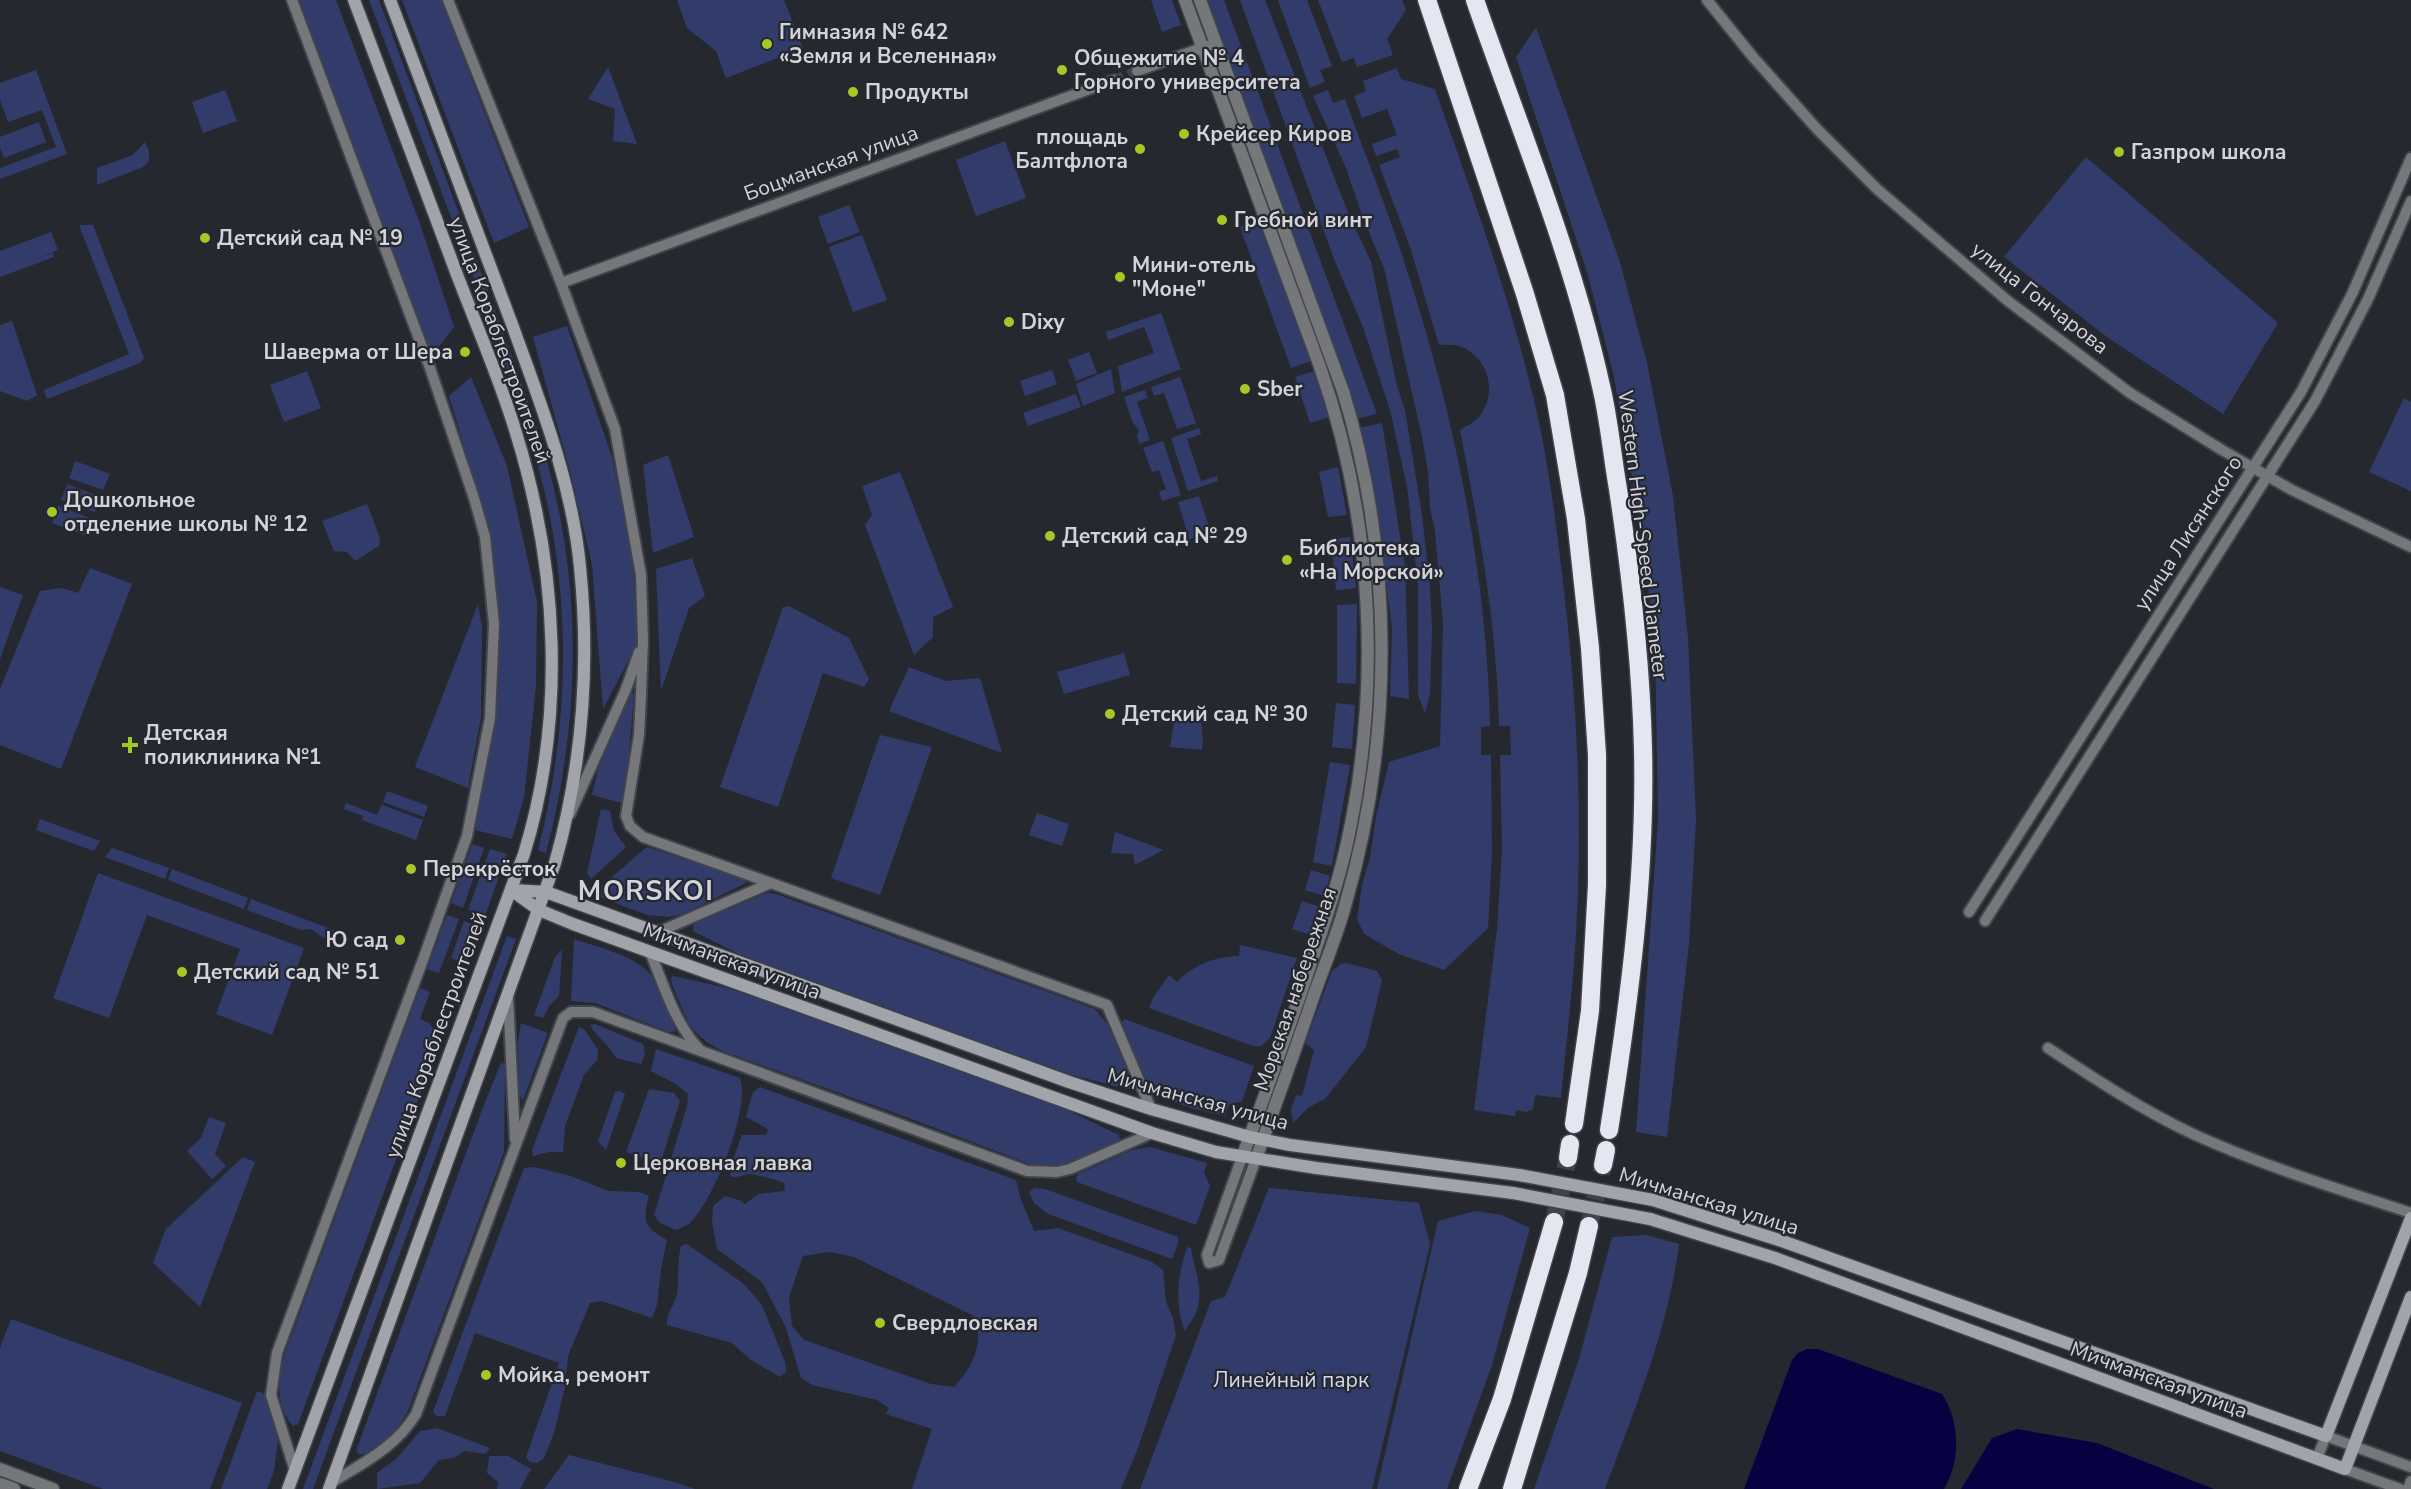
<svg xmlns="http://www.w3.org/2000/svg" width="2411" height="1489" font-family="'Nunito Sans',sans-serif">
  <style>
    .green { fill: #323c6b; fill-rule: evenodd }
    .water { fill: #070041 }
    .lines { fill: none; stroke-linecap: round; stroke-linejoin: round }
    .minor-tunnel { stroke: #404249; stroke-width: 10; stroke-dasharray: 10 5; stroke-linecap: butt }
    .motorway-tunnel { stroke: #404249; stroke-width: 18; stroke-dasharray: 18 9; stroke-linecap: butt }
    .minor-casing { stroke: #42444b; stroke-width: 14 }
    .tertiary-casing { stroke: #42444b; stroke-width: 15 }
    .secondary-casing { stroke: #42444b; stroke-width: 15 }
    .motorway-casing { stroke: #42444b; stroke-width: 21 }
    .minor { stroke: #76777b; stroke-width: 10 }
    .tertiary { stroke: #76777b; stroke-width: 12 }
    .secondary { stroke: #a2a4ab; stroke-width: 12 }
    .motorway { stroke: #e4e7f1; stroke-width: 18 }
    .secondary-bridge-casing { stroke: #42444b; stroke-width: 15; stroke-linecap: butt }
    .secondary-bridge { stroke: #a2a4ab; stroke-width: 12 }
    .poi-dot { fill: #a3c927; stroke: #262830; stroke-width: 2 }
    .labels { text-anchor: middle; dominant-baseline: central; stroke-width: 4.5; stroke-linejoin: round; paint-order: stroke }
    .poi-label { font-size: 21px; font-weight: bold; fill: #d2d4d9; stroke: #262830; text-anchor: start }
    .street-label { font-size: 21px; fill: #d2d4d9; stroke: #262830 }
    .park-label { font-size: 21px; fill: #d2d8ed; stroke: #262830 }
    .district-label { font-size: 27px; font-weight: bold; letter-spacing: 1.5px; fill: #d2d4d9; stroke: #262830 }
  </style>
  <rect width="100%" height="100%" fill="#262830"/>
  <g class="green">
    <path d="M299,0H336L419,221L454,327L431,357Z"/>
    <path d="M369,0H379L488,291L480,294Z"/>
    <path d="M402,0H441L529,227L494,243Z"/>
    <path d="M677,0H784L803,48L726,78L716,51L687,28Z"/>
    <path d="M1151,0H1172L1181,25L1162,32Z"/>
    <path d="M1202,0H1224L1377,414L1356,419L1326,326Z"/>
    <path d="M1240,0H1265L1349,215L1371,262L1397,386L1405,410L1422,515L1430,587L1432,631L1430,694L1425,713L1418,695V585L1407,486L1390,410L1363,327L1334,259Z"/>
    <path d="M1278,0H1307L1332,66L1320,70L1325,82L1310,88Z"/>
    <path d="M1318,0H1402L1406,10L1387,39L1393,55L1357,67L1354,58L1342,62Z"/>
    <path d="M1536,27L1620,262L1647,363L1673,496L1688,638L1696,819L1689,943L1667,1137L1636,1132L1658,820L1655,639L1636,499L1613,372L1587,272L1516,57Z"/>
    <path d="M608,67L637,144L613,141L615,109L588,99Z"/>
    <path d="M1397,68L1401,79L1435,89C1469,186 1505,283 1530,384C1547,449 1555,516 1563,582C1577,699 1583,816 1576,933C1573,988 1566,1043 1561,1098L1535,1095L1533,1109L1526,1112L1516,1110L1515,1116L1474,1110L1497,929L1502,851L1500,755H1511L1510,726H1499C1497,625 1479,528 1460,430C1466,426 1475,422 1479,417C1498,393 1489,359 1462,347C1455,344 1446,345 1439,345L1410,247L1379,165L1400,157L1397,149L1376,156L1372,144L1397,135L1387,109L1362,118L1354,96L1366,91L1363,81Z"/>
    <path d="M36,70L67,154L0,179V168L56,147L42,110L8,122L0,100V83Z"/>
    <path d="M225,90L237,121L203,133L192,102Z"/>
    <path d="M1328,90L1333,103L1345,99C1363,149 1383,198 1400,249C1451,401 1487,565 1490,726L1481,727V755H1491L1492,851L1488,928L1444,970L1399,954L1364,934L1357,919L1362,885L1370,857L1376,816L1389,762L1440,746L1443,624L1435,531L1430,508L1428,472L1422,437L1384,268L1363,218L1346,168L1313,96Z"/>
    <path d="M39,122L46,142L4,158L0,148V137Z"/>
    <path d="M1005,141L1026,198L976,216L956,160Z"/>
    <path d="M145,142L149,152V161L143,167L97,185V168L133,155Z"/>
    <path d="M2086,157L2278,323L2223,414L2107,337L2004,257Z"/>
    <path d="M849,205L860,232L828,244L818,217Z"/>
    <path d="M1260,220L1311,361L1291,368L1240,227Z"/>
    <path d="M79,225H93L144,358L140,363L47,399L44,390L129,354Z"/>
    <path d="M51,232L58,250L37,259L53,253L54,257L0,277V251Z"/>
    <path d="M862,235L887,300L853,312L829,247Z"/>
    <path d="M493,304C512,359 534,413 549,469C583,595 579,727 546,853L538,850C574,709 572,567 527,428C513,388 498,348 483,308Z"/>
    <path d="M1161,313L1181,369L1122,392L1118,366L1154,353L1144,327L1108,340L1106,332Z"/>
    <path d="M12,321L37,395L27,401L0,391V325Z"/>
    <path d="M567,326L612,457L632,553L638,642L603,709L592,565L570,471L533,337Z"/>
    <path d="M1089,352L1097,373L1076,381L1068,360Z"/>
    <path d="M1111,369L1115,393L1083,406L1076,384Z"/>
    <path d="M1052,370L1057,384L1025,396L1020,381Z"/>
    <path d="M307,371L321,408L284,422L270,385Z"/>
    <path d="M1314,371L1329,417L1310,423L1295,377Z"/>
    <path d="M471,377L507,466L537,602L536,686L524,798L512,839L475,830L490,752L498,677V608L489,530L449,396Z"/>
    <path d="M1180,377L1196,423L1177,429L1164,393L1154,396L1151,387Z"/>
    <path d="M1145,390L1148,398L1137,402L1150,440L1139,444L1137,436L1139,431L1132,421L1124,397Z"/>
    <path d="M1076,394L1081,407L1028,426L1023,413Z"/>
    <path d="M2404,398L2411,402V491L2369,472Z"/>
    <path d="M1382,423L1405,567L1409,699L1390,696L1392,628L1383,557L1359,428Z"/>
    <path d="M1199,428L1201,434L1187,439L1201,481L1217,476L1218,481L1188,491L1171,438Z"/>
    <path d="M1163,441L1181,495L1162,501L1159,492L1166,489L1159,470L1152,472L1143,448Z"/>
    <path d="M668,455L694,537L653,553L643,465Z"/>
    <path d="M75,461L110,474L103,490L69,478Z"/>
    <path d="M1338,467L1347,515L1328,517L1319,472Z"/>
    <path d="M900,472L953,607L933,617V637L914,655L865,525L872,515L862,486Z"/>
    <path d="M67,484L101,497L95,512L61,500Z"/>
    <path d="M1199,496L1211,533L1189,539L1178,502Z"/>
    <path d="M367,504L380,538L379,546L355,561L347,552L334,551L322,521Z"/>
    <path d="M58,506L93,519L87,536L52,523Z"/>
    <path d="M1350,537L1356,588L1336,590L1331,539Z"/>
    <path d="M692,558L705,596L689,608L661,691L656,569Z"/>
    <path d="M90,568L132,584L61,769L0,745V689L40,591L62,588L78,593Z"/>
    <path d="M0,587L23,595L0,659Z"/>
    <path d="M478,604L482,627L481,717L468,788L415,767Z"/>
    <path d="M1357,604L1356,684L1337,683V605Z"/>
    <path d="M789,606L849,638L869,679L864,687L823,673L778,807L720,787L783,607Z"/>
    <path d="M1124,653L1130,675L1064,694L1057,672Z"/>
    <path d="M909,667L946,681L980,678L1002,753L889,711Z"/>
    <path d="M634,693L627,780L622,803L592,795L601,757L631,694Z"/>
    <path d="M1336,703L1355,705L1352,749L1332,747Z"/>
    <path d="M1174,721L1201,722L1203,739L1202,750L1170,747Z"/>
    <path d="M880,735L932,747L880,895L831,878Z"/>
    <path d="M1330,762L1350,765L1332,866L1313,862Z"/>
    <path d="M387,791L428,806L424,817L383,802Z"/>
    <path d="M346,803L377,815L382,805L423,820L416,840L362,820L363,816L344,809Z"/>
    <path d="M601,809L610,811L614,831L626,847L591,879L587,873Z"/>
    <path d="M1037,813L1069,824L1062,846L1029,835Z"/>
    <path d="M40,819L100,841L94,851L36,830Z"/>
    <path d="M1115,832L1161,849L1163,850L1135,865L1133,854L1111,853Z"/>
    <path d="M472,844L484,848L463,908L451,903Z"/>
    <path d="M647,847L744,879L746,883L685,913L670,917L647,915L592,894Z"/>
    <path d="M112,848L169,868L165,879L105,857Z"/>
    <path d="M490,849L507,854L485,916L468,910Z"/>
    <path d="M172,869L248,898L244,909L168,880Z"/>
    <path d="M1311,870L1330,876L1324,896L1305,890Z"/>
    <path d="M98,873L304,948L272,1035L216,1014L240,949L147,915L109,1018L53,998Z"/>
    <path d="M767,893L776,894L1095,1009L1108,1025L1132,1082V1088L1127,1089L1072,1075L741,955L693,931V926L696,923Z"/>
    <path d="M251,899L339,932L335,942L322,937L311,929L301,930L247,910Z"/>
    <path d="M1302,901L1320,907L1311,935L1292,929Z"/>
    <path d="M447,915L459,919L439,973L427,969Z"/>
    <path d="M464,921L481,927L467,964L451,958Z"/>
    <path d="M507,936L516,939L313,1489H303Z"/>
    <path d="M574,939C599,948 632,954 650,974C662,988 668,1011 675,1028V1031L669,1032L595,1003L571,1001Z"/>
    <path d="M1240,945L1297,958L1270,1038L1261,1046H1253L1149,1008L1153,998L1169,975L1177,982C1195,964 1214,957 1239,956Z"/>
    <path d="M562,950L559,996L549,1006L543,1018L534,1015L555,957Z"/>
    <path d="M1346,963L1377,971L1382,980L1366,1047L1325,1099L1309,1107L1293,1123L1291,1109L1296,1095L1302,1096L1314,1050L1305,1043L1332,971L1341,964Z"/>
    <path d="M673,976L728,988L1067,1110L1119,1135L1120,1139C1098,1155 1062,1169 1035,1166L909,1118L725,1052C688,1035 687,1019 672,984L671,978Z"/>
    <path d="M420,988L430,992L420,1019L429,1023L441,1038L298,1424L293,1426C275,1406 278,1379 284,1356Z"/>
    <path d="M1124,1019L1254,1066L1242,1101L1229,1105L1225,1116C1206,1111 1184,1108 1167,1098C1141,1084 1133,1049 1122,1023Z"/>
    <path d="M521,1023L548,1033L523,1100L519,1095L518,1042Z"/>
    <path d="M595,1024L643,1044L645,1054L641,1064L616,1058C609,1044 596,1037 590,1025Z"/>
    <path d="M579,1027L585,1030L598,1050L597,1060L584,1075L565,1126L563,1152H549L533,1156L532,1150Z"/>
    <path d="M656,1049L740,1078C751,1108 714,1198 692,1221C688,1226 680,1228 675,1230L659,1222L654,1215L687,1106L688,1094L676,1084L651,1071Z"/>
    <path d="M501,1063L505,1064L504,1152L408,1411C397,1430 382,1448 360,1455L357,1452V1448L482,1110Z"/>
    <path d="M760,1087L1016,1180L1020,1197L1034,1231L1058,1228L1152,1262L1163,1270L1166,1302L1173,1318L1176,1335L1138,1448L1121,1489H912L932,1429L886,1414L889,1408L877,1400L812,1385L801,1378L786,1328L762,1282L717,1249L712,1222L713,1206L725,1196L739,1200L745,1204L758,1194L785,1191L784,1183C776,1180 759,1175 750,1174C742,1174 739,1179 730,1176L732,1162L742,1135H766L768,1129L746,1117L753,1092ZM830,1252L854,1257L972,1315C974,1321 977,1328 978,1334C979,1354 967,1374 954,1387L931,1384L804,1340L792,1326L789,1297L803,1256Z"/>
    <path d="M649,1089L674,1093L680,1101L662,1158L659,1163L626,1152Z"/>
    <path d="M619,1091L625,1094L606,1150L598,1141L615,1092Z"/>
    <path d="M209,1117L226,1123L215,1154L226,1166L212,1179L187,1151L201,1138Z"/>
    <path d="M1150,1147L1207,1163L1204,1173L1210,1186L1196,1225L1077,1182L1076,1179L1078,1174L1132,1150Z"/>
    <path d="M243,1157L255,1162L200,1307L153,1263L166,1229Z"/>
    <path d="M534,1167L571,1176L608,1191L639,1192L649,1196C642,1222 644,1227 667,1240L661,1269L657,1305L652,1318L602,1301L590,1303L568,1356L565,1387L554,1433L544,1458L537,1463L530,1462L526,1457L559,1363L475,1333L445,1416H437L433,1412L524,1168Z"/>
    <path d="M1034,1188L1045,1189L1178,1237V1244L1172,1259L1048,1214L1034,1203L1029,1192Z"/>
    <path d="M1269,1188L1419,1203L1430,1244L1372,1489H1140L1211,1301L1225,1297Z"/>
    <path d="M1475,1211L1502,1215L1530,1228L1492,1365L1447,1489H1377L1438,1221Z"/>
    <path d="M1646,1235L1679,1244C1668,1330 1635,1408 1605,1489H1534L1579,1359L1612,1237Z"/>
    <path d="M687,1244L744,1284L762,1305L785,1362L786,1372L780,1377L751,1360L732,1343L667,1325C666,1313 675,1305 677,1294C679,1278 677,1262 681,1246Z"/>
    <path d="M1187,1247L1191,1248C1194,1269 1204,1289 1197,1310C1195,1317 1189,1324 1185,1331C1174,1304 1178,1274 1187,1247Z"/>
    <path d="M11,1319L242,1403L210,1489H103L0,1451V1348Z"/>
    <path d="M257,1391L265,1394L278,1441L274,1471L267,1489H221Z"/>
    <path d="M437,1428L490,1448L485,1454L465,1451L453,1458L439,1460L420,1483L377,1489V1473L397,1458L420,1431Z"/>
    <path d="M569,1455L674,1482L695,1489H544Z"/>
    <path d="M489,1456H508L531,1469L520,1489H497L498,1482L487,1473Z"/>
  </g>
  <g class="water">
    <path d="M1807,1349H1818L1942,1394C1960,1421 1961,1461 1944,1489H1744L1792,1360L1798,1353Z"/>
    <path d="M2017,1429L2097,1443L2214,1489H1961L1992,1438Z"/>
  </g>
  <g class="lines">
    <path class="minor-tunnel" d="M1114,80L1137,71"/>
    <g class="motorway-tunnel">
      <path d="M1554,1222L1568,1158"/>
      <path d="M1589,1226L1603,1165"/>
    </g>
    <defs>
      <g id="minor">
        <path d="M292,0L430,368L474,498L485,537L494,624L490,718L467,836L424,957L277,1353L271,1395L295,1471"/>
        <path d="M448,0L561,283L615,429L641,575L643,641L641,695L639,735L626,816L630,826L643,837L771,883"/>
        <path d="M1707,0L1753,57L1817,129L1877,189L2008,301L2130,393L2222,450L2292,490L2411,547"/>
        <path d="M1137,71L1216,43"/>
        <path d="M561,283L1114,80"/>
        <path d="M570,814L626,689L639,652"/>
        <path d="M1969,912L2301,392L2352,294L2411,158"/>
        <path d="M1985,921L2315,401L2368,299L2411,201"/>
        <path d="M656,933L771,883L1107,1005L1151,1109"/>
        <path d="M650,952C664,985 675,1025 701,1051L1027,1171L1057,1172L1070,1169L1152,1133"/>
        <path d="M508,996L515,1139"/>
        <path d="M2048,1048C2095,1079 2142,1110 2193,1134C2263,1166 2338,1189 2411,1213"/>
        <path d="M1242,1157L1207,1255L1209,1263L1219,1260L1256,1159"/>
        <path d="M2317,1458L2326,1436L2411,1467"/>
        <path d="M2345,1469L2400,1489"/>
        <path d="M331,1483C363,1463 396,1447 416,1414L563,1018L571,1012H593L701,1051"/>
        <path d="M2408,1489L2411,1481"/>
      </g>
      <g id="tertiary">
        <path d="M1185,0L1319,364C1373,517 1382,684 1347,843C1336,893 1318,941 1302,990C1282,1046 1263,1102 1242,1157"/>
        <path d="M1200,0L1343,391C1394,558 1394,738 1345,906C1337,935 1325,964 1315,992C1296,1048 1276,1103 1256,1159"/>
        <path d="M0,1469L53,1489"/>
        <path d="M0,1484L14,1489"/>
      </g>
      <g id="secondary">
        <path d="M511,890L539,910L573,924L1152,1133L1216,1152L1316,1168L1513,1193"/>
        <path d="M512,890L546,892L1069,1082L1151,1109L1250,1137L1290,1145L1519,1175"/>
        <path d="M1653,1200L1782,1241L2326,1436L2411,1218"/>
        <path d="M1650,1219L1775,1258L2345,1469L2411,1297"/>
        <path d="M288,1489L524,854C566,718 558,568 516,433C500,379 476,325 456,272C422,181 388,91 354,0"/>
        <path d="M329,1489L555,863C582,767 590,666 580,567C572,483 541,405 513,327C473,218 431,109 390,0"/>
      </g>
      <g id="motorway">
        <path d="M1427,0L1525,294L1555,395L1576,519L1590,648L1597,755V885L1590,1011L1574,1124"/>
        <path d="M1475,0C1519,127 1572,254 1601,386C1609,419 1612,455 1618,489C1631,575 1641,662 1643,749C1646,877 1629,1004 1609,1130"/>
        <path d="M1568,1158L1570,1144"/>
        <path d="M1603,1165L1606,1150"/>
        <path d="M1468,1489L1502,1399L1554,1222"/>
        <path d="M1512,1489L1578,1273L1589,1226"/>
      </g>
    </defs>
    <use href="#minor" class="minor-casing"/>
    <use href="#tertiary" class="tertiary-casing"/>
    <use href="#secondary" class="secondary-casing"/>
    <use href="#motorway" class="motorway-casing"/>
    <use href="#minor" class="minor"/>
    <use href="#tertiary" class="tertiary"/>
    <use href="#secondary" class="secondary"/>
    <use href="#motorway" class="motorway"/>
    <defs>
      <g id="secondary-bridge">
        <path d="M1519,1175L1653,1200"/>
        <path d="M1513,1193L1650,1219"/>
      </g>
    </defs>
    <use href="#secondary-bridge" class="secondary-bridge-casing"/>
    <use href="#secondary-bridge" class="secondary-bridge"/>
  </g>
  <g class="poi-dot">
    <circle cx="767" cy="44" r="6"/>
    <circle cx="1062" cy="70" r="6"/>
    <circle cx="853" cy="92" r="6"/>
    <circle cx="1184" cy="134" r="6"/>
    <circle cx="1140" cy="149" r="6"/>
    <circle cx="2119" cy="152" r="6"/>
    <circle cx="1222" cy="220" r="6"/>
    <circle cx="205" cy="238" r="6"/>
    <circle cx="1120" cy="277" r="6"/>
    <circle cx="1009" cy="322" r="6"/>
    <circle cx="465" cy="352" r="6"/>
    <circle cx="1245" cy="389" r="6"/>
    <circle cx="52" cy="512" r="6"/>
    <circle cx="1050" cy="536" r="6"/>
    <circle cx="1287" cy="560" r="6"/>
    <circle cx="1110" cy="714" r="6"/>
    <path d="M127 736h6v6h6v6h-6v6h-6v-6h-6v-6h6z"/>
    <circle cx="411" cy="869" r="6"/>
    <circle cx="400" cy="940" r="6"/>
    <circle cx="182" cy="972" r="6"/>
    <circle cx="621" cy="1163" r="6"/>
    <circle cx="880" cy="1323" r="6"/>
    <circle cx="486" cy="1375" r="6"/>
  </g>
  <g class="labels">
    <g class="poi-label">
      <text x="779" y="32">Гимназия № 642<tspan x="779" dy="24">«Земля и Вселенная»</tspan></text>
      <text x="1074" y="58">Общежитие № 4<tspan x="1074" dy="24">Горного университета</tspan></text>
      <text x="865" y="92">Продукты</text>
      <text x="1196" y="134">Крейсер Киров</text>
      <text x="1128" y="137" text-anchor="end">площадь<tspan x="1128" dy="24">Балтфлота</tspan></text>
      <text x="2131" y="152">Газпром школа</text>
      <text x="1234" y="220">Гребной винт</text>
      <text x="217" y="238">Детский сад № 19</text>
      <text x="1132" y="265">Мини-отель<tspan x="1132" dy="24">"Моне"</tspan></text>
      <text x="1021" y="322">Dixy</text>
      <text x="453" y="352" text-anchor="end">Шаверма от Шера</text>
      <text x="1257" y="389">Sber</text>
      <text x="64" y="500">Дошкольное<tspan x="64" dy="24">отделение школы № 12</tspan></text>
      <text x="1062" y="536">Детский сад № 29</text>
      <text x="1299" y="548">Библиотека<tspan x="1299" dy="24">«На Морской»</tspan></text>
      <text x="1122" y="714">Детский сад № 30</text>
      <text x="144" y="733">Детская<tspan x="144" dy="24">поликлиника №1</tspan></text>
      <text x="423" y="869">Перекрёсток</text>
      <text x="388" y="940" text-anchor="end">Ю сад</text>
      <text x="194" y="972">Детский сад № 51</text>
      <text x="633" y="1163">Церковная лавка</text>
      <text x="892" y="1323">Свердловская</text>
      <text x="498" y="1375">Мойка, ремонт</text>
    </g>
    <g class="street-label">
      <text transform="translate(831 163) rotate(-20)">Боцманская улица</text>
      <text transform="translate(2040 298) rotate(38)">улица Гончарова</text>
      <text transform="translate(500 340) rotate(70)">улица Кораблестроителей</text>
      <text transform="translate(2188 533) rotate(-57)">улица Лисянского</text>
      <text transform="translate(1643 535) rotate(83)">Western High-Speed Diameter</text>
      <text transform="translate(732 961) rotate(20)">Мичманская улица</text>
      <text transform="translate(1295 989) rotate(-71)">Морская набережная</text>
      <text transform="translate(436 1035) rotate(-70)">улица Кораблестроителей</text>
      <text transform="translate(1198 1099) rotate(15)">Мичманская улица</text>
      <text transform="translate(1709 1201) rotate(17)">Мичманская улица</text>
      <text transform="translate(2159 1380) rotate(20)">Мичманская улица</text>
    </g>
    <g class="park-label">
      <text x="1291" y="1380">Линейный парк</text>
    </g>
    <g class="district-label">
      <text x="646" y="891">MORSKOI</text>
    </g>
  </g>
</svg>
